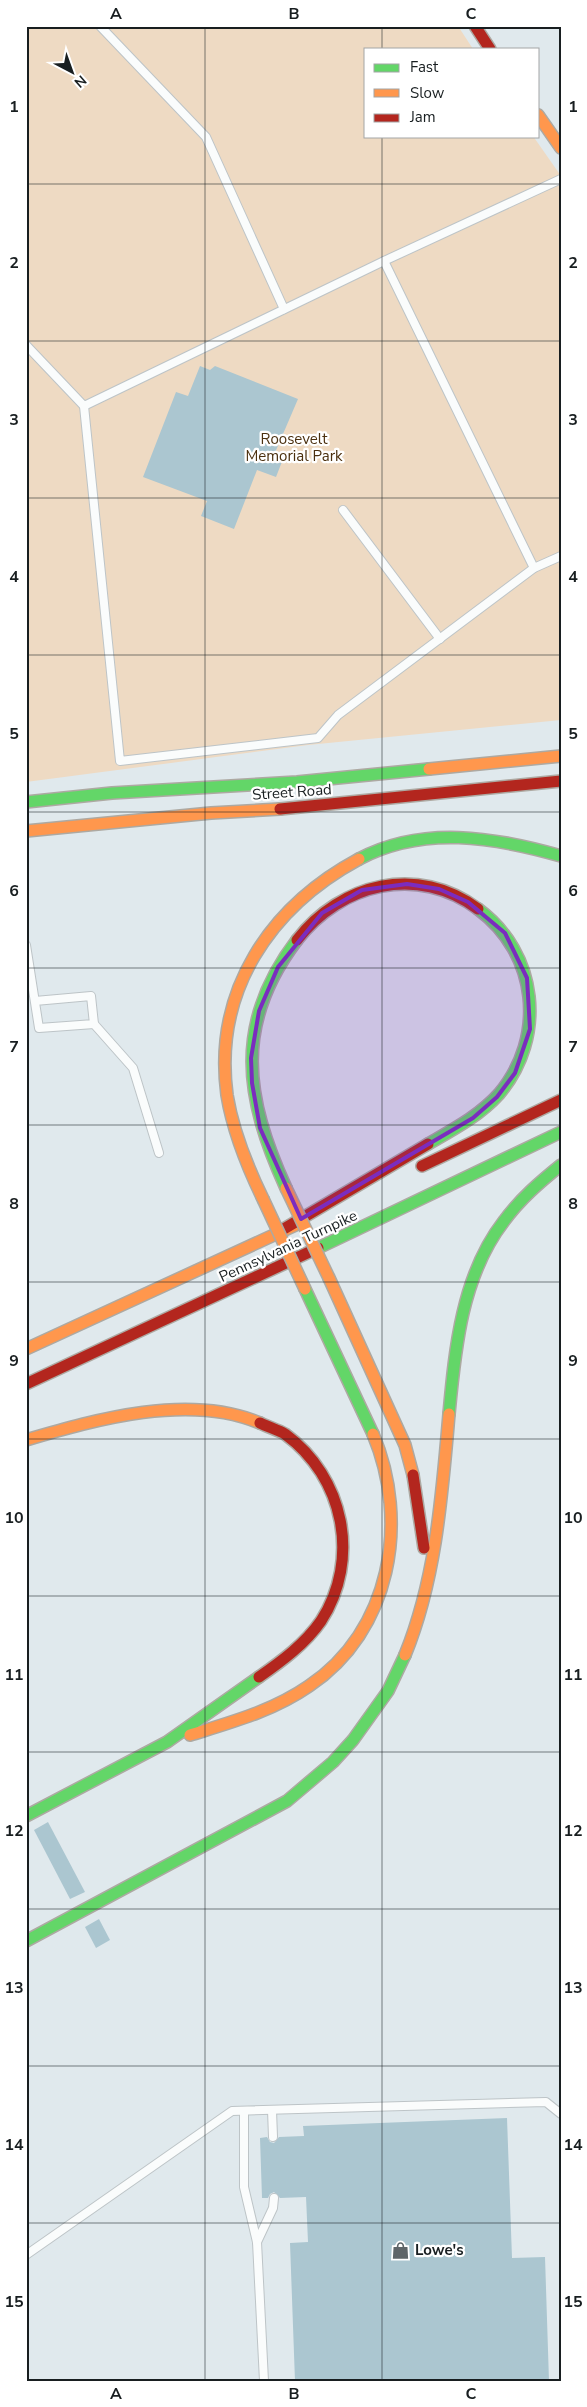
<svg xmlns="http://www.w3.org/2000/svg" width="587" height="2407" font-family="'Nunito Sans',sans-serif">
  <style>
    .green { fill: #eedac3 }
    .building { fill: #abc6d0 }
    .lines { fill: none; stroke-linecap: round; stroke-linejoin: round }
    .lane-casing { stroke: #bdc4c7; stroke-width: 10 }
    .fast-casing { stroke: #ada9a2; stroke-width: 14 }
    .slow-casing { stroke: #ada9a2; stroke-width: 14 }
    .jam-casing { stroke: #ada9a2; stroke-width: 14 }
    .lane { stroke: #fafcfc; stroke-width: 8 }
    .fast { stroke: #63d668; stroke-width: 11 }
    .slow { stroke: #ff974d; stroke-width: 11 }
    .jam { stroke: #b3261e; stroke-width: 11 }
    .slow-bridge-casing { stroke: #ada9a2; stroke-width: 14; stroke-linecap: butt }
    .slow-bridge { stroke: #ff974d; stroke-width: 11 }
    .marked { fill: #7b2cbf; fill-opacity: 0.2; stroke: #7b2cbf; stroke-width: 4; stroke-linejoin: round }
    .grid { fill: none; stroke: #181e20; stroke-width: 1; stroke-opacity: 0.55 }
    .labels { text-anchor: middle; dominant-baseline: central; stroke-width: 4.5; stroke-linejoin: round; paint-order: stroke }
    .park-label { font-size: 15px; fill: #4b300f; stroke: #fff }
    .street-label { font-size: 15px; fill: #181e20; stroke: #fff }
    .poi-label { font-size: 15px; font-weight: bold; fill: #181e20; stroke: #fff; text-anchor: start }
    .neatline { fill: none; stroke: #181e20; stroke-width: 2 }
    .grid-label { font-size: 16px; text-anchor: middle; font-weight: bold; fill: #181e20 }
  </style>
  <rect width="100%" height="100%" fill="#e0e9ed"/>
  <path class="green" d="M26,26H458L473,49H366V136H533L561,176V720L308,745L26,782Z"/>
  <g class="building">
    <path d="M200,366L210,370L215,366L298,399L274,455L283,459L276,477L257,470L234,529L201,516L207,501L143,477L176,392L188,396Z"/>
    <path d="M48,1822L85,1892L70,1899L34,1830Z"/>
    <path d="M99,1919L110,1940L96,1948L85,1927Z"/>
    <path d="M507,2118L512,2258L545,2257L549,2381H295L290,2243L308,2242L306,2197L280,2198L274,2192L270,2194L268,2198H262L260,2138L267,2137L270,2142L274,2143L279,2137L304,2136L303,2126Z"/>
  </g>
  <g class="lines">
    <defs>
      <g id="lane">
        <path d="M100,26L206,137L284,309"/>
        <path d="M384,261L534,568"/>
        <path d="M26,345L84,406L384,261L561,179"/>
        <path d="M84,406L120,761L318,738L338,715L534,568L561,556"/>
        <path d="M343,510L440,639"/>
        <path d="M26,945L39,1028L94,1024L91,996L35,1001"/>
        <path d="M94,1024L133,1068L159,1153"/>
        <path d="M272,2110L273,2137"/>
        <path d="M244,2111V2187L257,2242L264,2381"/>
        <path d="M257,2242L273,2208L274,2198"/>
        <path d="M26,2255L232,2111L546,2102L561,2114"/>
      </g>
      <g id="fast">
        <path d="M26,802L112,793L297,782L429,769"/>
        <path d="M359,859C423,825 494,837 561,856"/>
        <path d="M428,1144C454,1129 479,1116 499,1094C547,1037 538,953 478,909"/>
        <path d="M286,1188C245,1098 233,1024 297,940"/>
        <path d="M318,1248L561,1132"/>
        <path d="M305,1289L373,1434"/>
        <path d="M449,1414C455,1348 462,1275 504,1221C520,1199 540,1182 561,1165"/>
        <path d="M26,1816L167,1742L259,1677"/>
        <path d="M26,1941L287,1801L333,1762L353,1740L388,1691L405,1655"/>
      </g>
      <g id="slow">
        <path d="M538,115L561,148"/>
        <path d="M429,769L561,756"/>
        <path d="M26,831L211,813L280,809"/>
        <path d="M263,1199C247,1166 233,1132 227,1095C213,991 270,907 359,859"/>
        <path d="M329,1278L405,1445L413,1475"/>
        <path d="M26,1349L300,1223"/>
        <path d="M26,1440C97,1419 189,1393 260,1423"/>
        <path d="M405,1655C436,1579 442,1495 449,1414"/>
        <path d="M190,1735C232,1722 273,1711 309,1686C391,1631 410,1522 373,1434"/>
      </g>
      <g id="jam">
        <path d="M475,26L490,49"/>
        <path d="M280,809L561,781"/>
        <path d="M297,940C341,883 418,864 478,909"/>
        <path d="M422,1166L561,1100"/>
        <path d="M282,1230L428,1144"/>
        <path d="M26,1384L318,1248"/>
        <path d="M413,1475L424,1548"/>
        <path d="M259,1677C282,1661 305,1644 321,1621C361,1559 344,1477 285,1434C278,1430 268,1427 260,1423"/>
      </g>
    </defs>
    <use href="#lane" class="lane-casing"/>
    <use href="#fast" class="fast-casing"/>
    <use href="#slow" class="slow-casing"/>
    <use href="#jam" class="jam-casing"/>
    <use href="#lane" class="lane"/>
    <use href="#fast" class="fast"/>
    <use href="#slow" class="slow"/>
    <use href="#jam" class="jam"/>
    <defs>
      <g id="slow-bridge">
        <path d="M286,1188L329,1278"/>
        <path d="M263,1199L305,1289"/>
      </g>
    </defs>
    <use href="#slow-bridge" class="slow-bridge-casing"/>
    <use href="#slow-bridge" class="slow-bridge"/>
  </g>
  <path class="marked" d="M407,884L439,889L468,902L505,933L527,978L530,1029L515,1073L497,1097L473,1118L301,1219L260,1128L252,1083L251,1058L259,1011L278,967L322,913L362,890Z"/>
  <path class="grid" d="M205,26V2381M382,26V49M382,136V2381M26,184H561M26,341H561M26,498H561M26,655H561M26,812H561M26,968H561M26,1125H561M26,1282H561M26,1439H561M26,1596H561M26,1752H561M26,1909H561M26,2066H561M26,2223H561"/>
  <defs>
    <symbol id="shop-bare" viewBox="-9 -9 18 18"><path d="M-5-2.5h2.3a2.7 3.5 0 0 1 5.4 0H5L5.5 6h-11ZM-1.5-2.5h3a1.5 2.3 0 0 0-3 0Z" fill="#5e6568" stroke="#fff" stroke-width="2.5" paint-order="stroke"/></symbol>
  </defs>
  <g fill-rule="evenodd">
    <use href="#shop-bare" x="388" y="2238" width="25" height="25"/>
  </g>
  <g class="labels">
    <g class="park-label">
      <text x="294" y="439">Roosevelt<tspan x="294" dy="17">Memorial Park</tspan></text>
    </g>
    <g class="street-label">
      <text transform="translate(292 792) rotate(-4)">Street Road</text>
      <text transform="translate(288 1246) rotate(-25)">Pennsylvania Turnpike</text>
    </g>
    <g class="poi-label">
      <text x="415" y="2250">Lowe's</text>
    </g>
  </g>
  <rect width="587" height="2407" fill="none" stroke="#ffffff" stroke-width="55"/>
  <rect x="364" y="48" width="175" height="90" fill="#ffffff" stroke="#a3a5a6"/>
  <rect x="374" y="64" width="25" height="8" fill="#63d668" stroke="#a3a5a6"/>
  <text x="410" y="72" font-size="15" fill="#181e20">Fast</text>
  <rect x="374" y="89" width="25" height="8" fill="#ff974d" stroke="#a3a5a6"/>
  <text x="410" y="98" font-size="15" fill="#181e20">Slow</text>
  <rect x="374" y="114" width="25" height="8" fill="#b3261e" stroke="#a3a5a6"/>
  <text x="410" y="122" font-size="15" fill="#181e20">Jam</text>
  <g transform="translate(72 72) rotate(139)" stroke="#ffffff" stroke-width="4" paint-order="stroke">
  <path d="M0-4L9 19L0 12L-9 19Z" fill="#181e20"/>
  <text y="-8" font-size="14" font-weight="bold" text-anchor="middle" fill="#181e20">N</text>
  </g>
  <rect x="28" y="28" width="532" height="2352" class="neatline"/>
  <g class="grid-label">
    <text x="116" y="19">A</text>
    <text x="294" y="19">B</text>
    <text x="471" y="19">C</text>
    <text x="14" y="112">1</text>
    <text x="573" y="112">1</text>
    <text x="14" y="268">2</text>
    <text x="573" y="268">2</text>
    <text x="14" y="425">3</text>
    <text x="573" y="425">3</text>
    <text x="14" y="582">4</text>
    <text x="573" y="582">4</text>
    <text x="14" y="739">5</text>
    <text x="573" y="739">5</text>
    <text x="14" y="896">6</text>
    <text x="573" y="896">6</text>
    <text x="14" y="1052">7</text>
    <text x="573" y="1052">7</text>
    <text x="14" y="1209">8</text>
    <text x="573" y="1209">8</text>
    <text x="14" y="1366">9</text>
    <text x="573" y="1366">9</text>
    <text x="14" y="1523">10</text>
    <text x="573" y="1523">10</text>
    <text x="14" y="1680">11</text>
    <text x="573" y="1680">11</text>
    <text x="14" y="1836">12</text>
    <text x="573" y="1836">12</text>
    <text x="14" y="1993">13</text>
    <text x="573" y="1993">13</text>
    <text x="14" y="2150">14</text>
    <text x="573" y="2150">14</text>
    <text x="14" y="2307">15</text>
    <text x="573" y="2307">15</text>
    <text x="116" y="2399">A</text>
    <text x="294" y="2399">B</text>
    <text x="471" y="2399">C</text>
  </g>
</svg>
